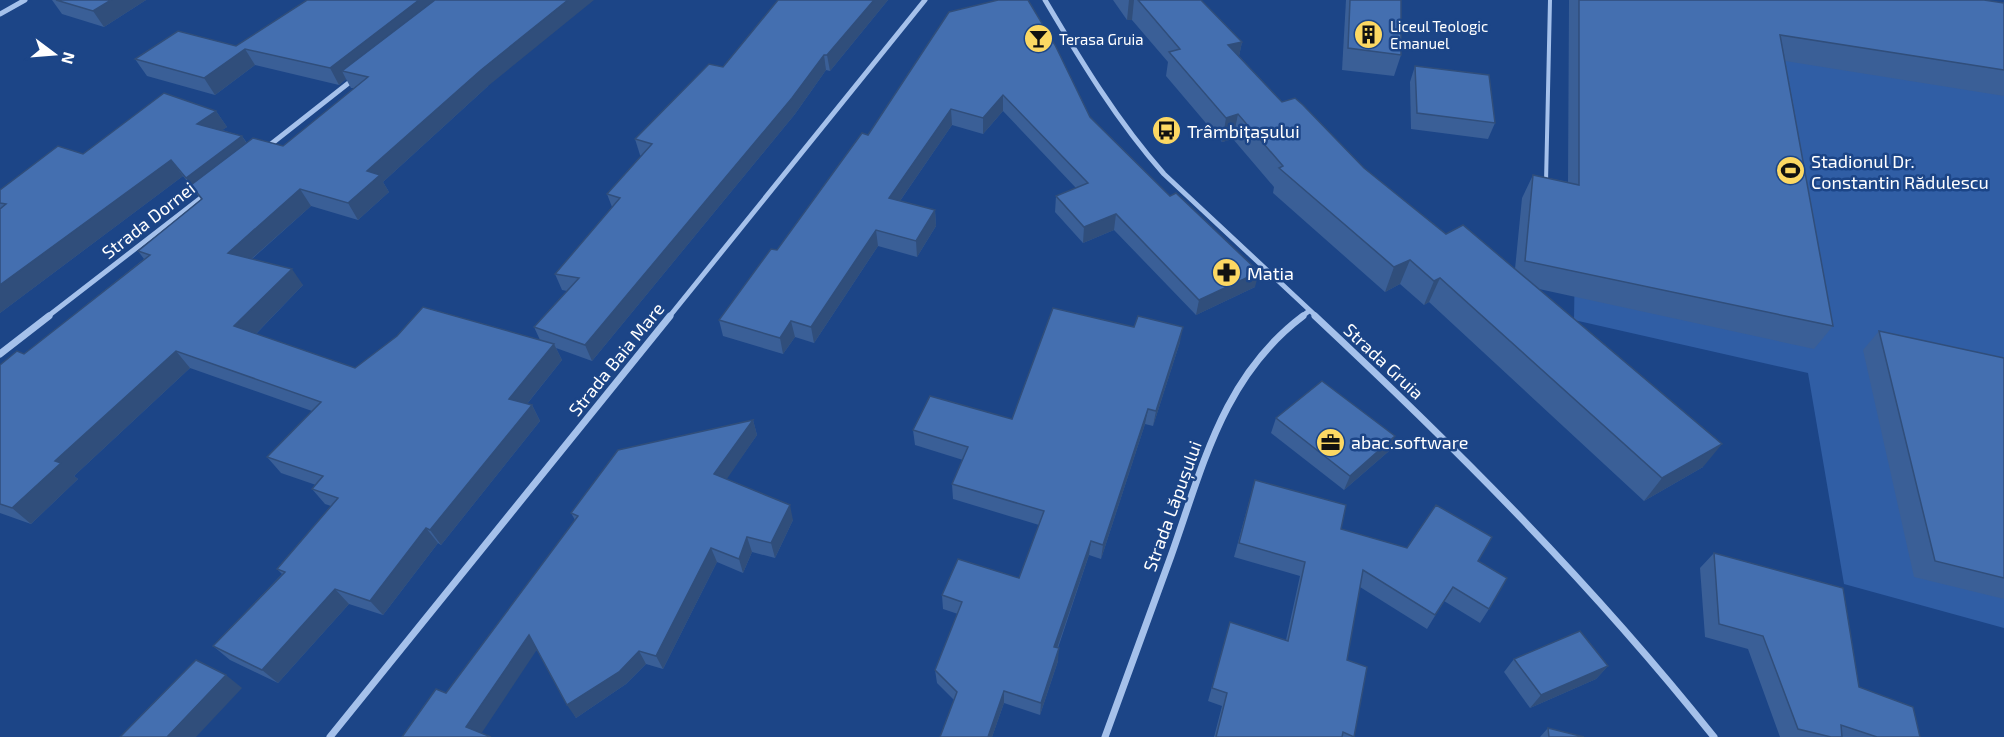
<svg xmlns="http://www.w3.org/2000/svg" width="2004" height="737" font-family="'Exo 2',sans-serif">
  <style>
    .green { fill: #305ea5 }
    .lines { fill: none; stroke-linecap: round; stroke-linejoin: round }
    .service { stroke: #a5c1eb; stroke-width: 4 }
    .minor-far1 { stroke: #a5c1eb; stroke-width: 5 }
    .minor { stroke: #a5c1eb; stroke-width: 7 }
    .wall { fill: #3a5f97 }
    .shaded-wall { fill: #304e7b }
    .building { fill: #446fb0; stroke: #304e7b; stroke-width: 1.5 }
    .labels { text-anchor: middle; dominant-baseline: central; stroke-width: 5; stroke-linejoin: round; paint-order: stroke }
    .far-poi-label { font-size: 15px; fill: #fff; stroke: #1c4587; text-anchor: start }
    .poi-label { font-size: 18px; fill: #fff; stroke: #1c4587; text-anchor: start }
    .street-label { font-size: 18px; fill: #fff; stroke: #1c4587 }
  </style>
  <rect width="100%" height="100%" fill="#1c4587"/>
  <path class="green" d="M1579,0L2004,22V628L1844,584L1808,373L1574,320Z"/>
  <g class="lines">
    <path class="service" d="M1546,183L1550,0"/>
    <g class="minor-far1">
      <path d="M1045,0C1081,61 1117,121 1164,174L1317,317"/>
      <path d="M0,14L25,0"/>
      <path d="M266,148L355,78"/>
      <path d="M47,317L206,194"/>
      <path d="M669,317L925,0"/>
      <path d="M1301,317L1309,311"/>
    </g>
    <g class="minor">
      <path d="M1315,316C1459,451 1591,583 1714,737"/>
      <path d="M0,354L49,316"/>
      <path d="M330,737L670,316"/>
      <path d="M1105,737C1127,677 1149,616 1171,556C1203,466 1223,376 1303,316"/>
    </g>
  </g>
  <g class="wall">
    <path d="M52,0H146L104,27L62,14Z"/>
    <path d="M778,0H888L830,71L826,70L795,114L592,361L556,348L562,360L527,404L532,405L540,421L441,545L438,543L383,615L349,604L278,683L230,660L213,646L282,574L277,569L331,506L325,504L312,489L316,485L281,473L267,457L312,411L190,368L74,476L78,479L31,524L0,513V365L24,354L144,259L138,251L201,199L183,176L0,313V190L83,154L216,111L227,127L222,130L242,136L247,143L283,146L354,88H351L346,79L339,85L255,65L215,95L147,76L135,59L236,46L488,86L383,182L389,192L358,220L311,206L252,259L303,285L256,334L355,368L540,340L534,327L567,291L562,290L555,274L612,207L607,194L641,156L640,155L635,139L723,67Z"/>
    <path d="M1113,0H1201L1242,42L1239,56L1282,102L1446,234L1515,269L1522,198L1533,175L1568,182L1569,0H1984L2004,3V96L1785,61L1833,326L1814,349L1539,289L1703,467L1644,501L1429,302L1424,305L1400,284L1385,292L1273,193L1274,187L1233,139L1222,142L1166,76L1168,62L1132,20H1127Z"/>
    <path d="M1346,0H1401V55L1394,76L1342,70Z"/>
    <path d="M949,12L1090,117L1255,287L1196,315L1114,230L1083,243L1055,212L1056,196L1076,188L1003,111L983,134L952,125L900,201L935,210L936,226L917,257L878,246L814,343L795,337L783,354L723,336L719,320L777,250L868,135Z"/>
    <path d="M1415,66L1495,123L1488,139L1411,129L1410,82Z"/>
    <path d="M1879,331L2004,358V599L1914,577L1863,350Z"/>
    <path d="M1180,342L1153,426L1145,424L1101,559L1089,555L1058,648V661L1040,715L1004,703L992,737H940L954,700L937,683L935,670L958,614L943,609L942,595L1019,578L1039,525L953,499L952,484L963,460L915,445L913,430L1012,419Z"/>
    <path d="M1276,418L1389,451L1344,490L1271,433Z"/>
    <path d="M753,420L757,435L726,479L793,520L775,558L752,552L743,573L717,562L663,669L646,664L626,684L576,718L537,650L402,737L446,693L575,520L571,513Z"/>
    <path d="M1255,480L1341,529L1407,548L1478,561L1489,609L1480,623L1444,601L1427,629L1360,587L1347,660L1354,737H1214L1222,706L1208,701L1230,622L1286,640L1300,576L1234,557Z"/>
    <path d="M1714,553L1859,687L1920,737H1780L1748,649L1705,637L1700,568Z"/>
    <path d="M1514,659L1608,666L1596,679L1530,708L1504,672Z"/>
    <path d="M1548,728L1584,737H1540Z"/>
  </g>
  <g class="shaded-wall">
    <path d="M111,0H146L104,27L93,11Z"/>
    <path d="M419,0H448L342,71L346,79L339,85L330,68Z"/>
    <path d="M568,0H594L488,86L383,182L389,192L358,220L348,203L367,171L481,70Z"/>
    <path d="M874,0H888L830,71L827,55Z"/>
    <path d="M1129,0H1134L1132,20H1127Z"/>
    <path d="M1242,42L1237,66L1228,45Z"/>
    <path d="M245,49L255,65L215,95L204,78Z"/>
    <path d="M824,55L826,70L795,114L592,361L585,345Z"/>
    <path d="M1003,95V111L983,134V118Z"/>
    <path d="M951,109L952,125L891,214L889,198Z"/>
    <path d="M216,111L227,127L208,140L197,124Z"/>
    <path d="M1238,114L1233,139L1222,142L1226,118Z"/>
    <path d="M242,136L252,152L191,185L197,194L186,178Z"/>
    <path d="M171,160L183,176L0,313V285Z"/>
    <path d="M300,189L311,206L240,269L228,253Z"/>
    <path d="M935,210L936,226L917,257L916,241Z"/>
    <path d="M1116,214L1114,230L1083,243L1084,227Z"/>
    <path d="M876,230L878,246L814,343L811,327Z"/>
    <path d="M1410,260L1400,284L1385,292L1394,267Z"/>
    <path d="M292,269L303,285L247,343L234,326Z"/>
    <path d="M1259,272L1255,287L1196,315L1199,300Z"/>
    <path d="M1440,278L1429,302L1424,305L1434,281Z"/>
    <path d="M791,321L795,337L783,354L780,338Z"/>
    <path d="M1183,327L1180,342L1153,426L1156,411Z"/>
    <path d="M554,344L562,360L518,415L509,399Z"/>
    <path d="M176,351L190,368L74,476L78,479L31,524L12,508L55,461Z"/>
    <path d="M532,405L540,421L441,545L430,530Z"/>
    <path d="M1148,409L1145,424L1101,559L1103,545Z"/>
    <path d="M753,420L757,435L720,489L714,474Z"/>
    <path d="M1395,436L1389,451L1344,490L1350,476Z"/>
    <path d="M1722,444L1703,467L1644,501L1662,478Z"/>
    <path d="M790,505L793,520L775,558L771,543Z"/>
    <path d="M426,528L438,543L383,615L370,601Z"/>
    <path d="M747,537L752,552L743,573L739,559Z"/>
    <path d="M1091,541L1089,555L1053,660L1054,647Z"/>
    <path d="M711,548L717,562L663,669L656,656Z"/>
    <path d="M335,589L349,604L278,683L262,670Z"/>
    <path d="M529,635L538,648L479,737L466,727Z"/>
    <path d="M1059,648L1058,661L1040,715L1041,703Z"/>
    <path d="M639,651L646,664L626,684L576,718L567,705Z"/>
    <path d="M1608,666L1596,679L1530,708L1541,695Z"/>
    <path d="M226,675L242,688L196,737H167Z"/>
    <path d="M1004,691V703L992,737H988Z"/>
  </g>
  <g class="building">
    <path d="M56,0H111L93,11Z"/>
    <path d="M307,0H419L330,68L245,49L204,78L135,59L178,31L236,46Z"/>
    <path d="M435,0H568L481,70L367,171L380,175L348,203L300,189L228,253L292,269L234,326L355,368L397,336L423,307L554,344L509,399L532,405L430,530L426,528L370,601L335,589L262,670L213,646L285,572L277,569L338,498L312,489L323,476L267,457L321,402L176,351L55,461L61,463L12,508L0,504V365L17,351L24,354L150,255L138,251L202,199L191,185L253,138L283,146L368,77L342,71Z"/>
    <path d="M778,0H874L827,55H824L792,98L585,345L534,327L579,278L555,274L620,198L607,194L652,144L635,139L709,64L723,67Z"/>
    <path d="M998,0H1028L1055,45L1090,117L1170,196L1176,193L1259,272L1199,300L1116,214L1084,227L1056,196L1088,183L1003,95L983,118L951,109L889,198L935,210L916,241L876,230L811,327L791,321L780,338L719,320L771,249L777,250L862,133L868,135L949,12Z"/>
    <path d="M1138,0H1201L1242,42L1228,45L1282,102L1295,98L1303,105L1364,168L1446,234L1463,225L1722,444L1662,478L1440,278L1434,281L1410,260L1394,267L1279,168L1283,166L1238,114L1226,118L1169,52L1180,49Z"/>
    <path d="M1350,0H1401V55L1348,48Z"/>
    <path d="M1579,0H1984L2004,3V70L1780,35L1833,326L1525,261L1533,175L1579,185Z"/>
    <path d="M1415,66L1489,75L1495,123L1417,113Z"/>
    <path d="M164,93L216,111L197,124L242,136L186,178L171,160L0,285V209L6,204L0,203V190L58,146L83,154Z"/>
    <path d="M1053,308L1134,327L1138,316L1183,327L1156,411L1148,409L1103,545L1091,541L1054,647L1059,648L1041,703L1004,691L988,737H940L957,692L935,670L962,602L942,595L958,559L1019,578L1044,511L952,484L968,447L913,430L930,396L1012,419Z"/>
    <path d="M1879,331L2004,358V578L1935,561Z"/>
    <path d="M1322,381L1395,436L1350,476L1276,418Z"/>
    <path d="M753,420L714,474L790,505L771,543L747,537L739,559L711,548L656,656L639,651L619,672L567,705L529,635L466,727L491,737H402L436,689L446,693L578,516L571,513L618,450Z"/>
    <path d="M1255,480L1346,505L1341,529L1407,548L1436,505L1492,537L1478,561L1507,578L1489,609L1453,587L1435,615L1363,570L1347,660L1367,667L1354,737L1343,732L1342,737H1216L1227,693L1212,688L1230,622L1288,641L1305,562L1239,543Z"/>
    <path d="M1714,553L1843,588L1859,687L1913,707L1920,737H1877L1841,725L1842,737H1831L1798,729L1763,636L1719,624Z"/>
    <path d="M1580,631L1608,666L1541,695L1514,659Z"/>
    <path d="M196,660L226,675L167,737H120Z"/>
    <path d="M1548,728L1584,737H1549Z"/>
  </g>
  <defs>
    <symbol id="building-disc" viewBox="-11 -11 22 22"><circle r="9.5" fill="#fcd863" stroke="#1c4587"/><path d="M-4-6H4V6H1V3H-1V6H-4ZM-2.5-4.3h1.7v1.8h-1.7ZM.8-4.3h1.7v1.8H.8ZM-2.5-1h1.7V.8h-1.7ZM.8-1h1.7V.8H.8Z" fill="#111"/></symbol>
    <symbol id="bar-disc" viewBox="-11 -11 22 22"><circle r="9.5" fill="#fcd863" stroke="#1c4587"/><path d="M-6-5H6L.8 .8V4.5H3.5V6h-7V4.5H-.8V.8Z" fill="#111"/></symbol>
    <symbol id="bus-disc" viewBox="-11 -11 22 22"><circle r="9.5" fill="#fcd863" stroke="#1c4587"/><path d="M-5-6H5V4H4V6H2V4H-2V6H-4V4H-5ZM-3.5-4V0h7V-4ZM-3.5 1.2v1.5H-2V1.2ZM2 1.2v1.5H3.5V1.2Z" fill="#111"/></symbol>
    <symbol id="stadium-disc" viewBox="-11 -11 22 22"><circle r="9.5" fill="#fcd863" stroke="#1c4587"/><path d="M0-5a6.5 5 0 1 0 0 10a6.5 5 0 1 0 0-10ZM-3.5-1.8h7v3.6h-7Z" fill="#111"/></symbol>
    <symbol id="pharmacy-disc" viewBox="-11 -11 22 22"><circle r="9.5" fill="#fcd863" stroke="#1c4587"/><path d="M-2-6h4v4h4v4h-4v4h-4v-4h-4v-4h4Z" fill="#111"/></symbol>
    <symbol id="office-disc" viewBox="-11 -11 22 22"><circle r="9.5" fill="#fcd863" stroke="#1c4587"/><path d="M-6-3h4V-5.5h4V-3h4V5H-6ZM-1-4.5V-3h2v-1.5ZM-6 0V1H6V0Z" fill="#111"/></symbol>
  </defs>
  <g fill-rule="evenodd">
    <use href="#building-disc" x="1352" y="18" width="33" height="33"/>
    <use href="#bar-disc" x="1022" y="22" width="33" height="33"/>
    <use href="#bus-disc" x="1150" y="114" width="33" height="33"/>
    <use href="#stadium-disc" x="1774" y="154" width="33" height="33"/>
    <use href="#pharmacy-disc" x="1210" y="256" width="33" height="33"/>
    <use href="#office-disc" x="1314" y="426" width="33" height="33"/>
  </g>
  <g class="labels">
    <g class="far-poi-label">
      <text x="1390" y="26">Liceul Teologic<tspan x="1390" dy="17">Emanuel</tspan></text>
      <text x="1059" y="39">Terasa Gruia</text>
    </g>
    <g class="poi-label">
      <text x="1187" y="131">Trâmbițașului</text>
      <text x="1811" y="161">Stadionul Dr.<tspan x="1811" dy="21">Constantin Rădulescu</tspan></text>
      <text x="1247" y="273">Matia</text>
      <text x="1351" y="442">abac.software</text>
    </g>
    <g class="street-label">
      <text transform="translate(148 220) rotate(-38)">Strada Dornei</text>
      <text transform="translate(616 359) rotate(-51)">Strada Baia Mare</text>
      <text transform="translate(1384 361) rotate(43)">Strada Gruia</text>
      <text transform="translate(1172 506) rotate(-70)">Strada Lăpușului</text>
    </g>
  </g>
  <g transform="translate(54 54) rotate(106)" stroke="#1c4587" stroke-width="4.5" paint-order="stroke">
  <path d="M0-4.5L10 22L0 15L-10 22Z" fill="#ffffff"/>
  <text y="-9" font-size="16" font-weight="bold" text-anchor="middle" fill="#ffffff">N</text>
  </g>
</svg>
